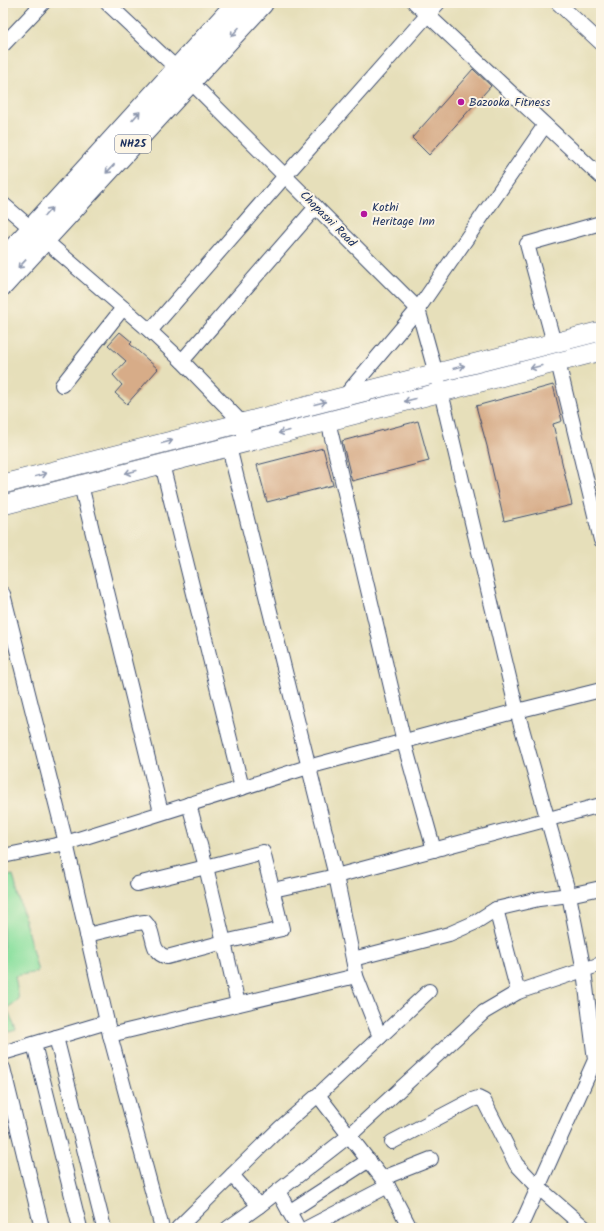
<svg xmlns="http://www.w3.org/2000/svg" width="604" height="1231" font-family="Kalam,sans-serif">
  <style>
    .green { fill: #8fe1a1; stroke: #558880 }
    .building { fill: #d7ac88 }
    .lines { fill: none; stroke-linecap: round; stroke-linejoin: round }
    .minor-casing { stroke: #39496c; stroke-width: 16 }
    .secondary-casing { stroke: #39496c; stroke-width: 20 }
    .primary-casing { stroke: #39496c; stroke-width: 24 }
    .minor { stroke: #fff; stroke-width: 14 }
    .secondary { stroke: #fff; stroke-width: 19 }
    .primary { stroke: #fff; stroke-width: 22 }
    .oneway { stroke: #8d97ae }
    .poi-dot { fill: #b5179e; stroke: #fcf5e5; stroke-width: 1.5 }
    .labels { text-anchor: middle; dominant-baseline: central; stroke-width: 4; stroke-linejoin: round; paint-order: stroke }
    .shield { fill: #fcf5e5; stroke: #5e6a86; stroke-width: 1 }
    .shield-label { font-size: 11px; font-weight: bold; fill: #1b2f5e }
    .poi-label { font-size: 12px; fill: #1b2f5e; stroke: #fcf5e5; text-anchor: start }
    .street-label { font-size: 12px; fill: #1b2f5e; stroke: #fcf5e5 }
  </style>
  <rect width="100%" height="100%" fill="#fcf5e5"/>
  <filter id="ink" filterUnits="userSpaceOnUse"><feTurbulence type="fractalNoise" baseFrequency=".025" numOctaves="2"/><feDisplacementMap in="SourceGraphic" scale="8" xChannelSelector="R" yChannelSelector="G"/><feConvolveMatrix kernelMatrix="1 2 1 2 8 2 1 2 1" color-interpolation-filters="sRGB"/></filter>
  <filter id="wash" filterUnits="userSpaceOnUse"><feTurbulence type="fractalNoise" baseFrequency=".012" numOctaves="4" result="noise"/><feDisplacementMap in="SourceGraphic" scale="16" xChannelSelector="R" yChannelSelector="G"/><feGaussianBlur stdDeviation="0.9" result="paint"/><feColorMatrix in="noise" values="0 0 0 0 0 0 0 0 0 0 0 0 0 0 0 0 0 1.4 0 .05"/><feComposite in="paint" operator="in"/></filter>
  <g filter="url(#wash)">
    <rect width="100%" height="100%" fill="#e6dfba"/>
    <path class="green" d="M13,875L38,972L15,976L19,1000L7,1008L16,1030L3,1034V877Z"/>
    <g id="blocks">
      <g class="building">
        <path d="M473,69L491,86L429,155L412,138Z"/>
        <path d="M120,332L132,342L130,344L158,369L127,404L115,393L122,385L113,375L126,361L108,345Z"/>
        <path d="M553,385L562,421L553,424L572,505L504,521L487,446L476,406Z"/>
        <path d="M418,421L429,461L352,481L342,441Z"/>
        <path d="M323,448L333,485L267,502L257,465Z"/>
      </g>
    </g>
  </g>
  <g filter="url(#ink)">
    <use href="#blocks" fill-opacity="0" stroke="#39496c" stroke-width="1"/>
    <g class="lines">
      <defs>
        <g id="minor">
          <path d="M107,3L190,81L418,309L441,392L517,711L569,895L584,971L595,1060L524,1219L518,1228"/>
          <path d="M415,3L601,177"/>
          <path d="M558,3L601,43"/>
          <path d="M3,45L43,3"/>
          <path d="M3,204L150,331L182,361L241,422L246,442"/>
          <path d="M150,331L285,176L438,3"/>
          <path d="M554,343L527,244L601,223"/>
          <path d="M182,361L316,207"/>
          <path d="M558,362L601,540"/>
          <path d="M62,385L123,308"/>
          <path d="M344,397L418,309L545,125"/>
          <path d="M328,421L404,742L434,850"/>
          <path d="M229,447L336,876L353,959"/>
          <path d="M162,464L242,788"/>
          <path d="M81,485L161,812"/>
          <path d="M3,594L66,843L110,1035L162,1228"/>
          <path d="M189,804L206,867L263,852L282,929L224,942L238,1004"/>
          <path d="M3,856L66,843L308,767L517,711L601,690"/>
          <path d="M273,890L336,876L601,805"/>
          <path d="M496,909L518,992"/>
          <path d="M87,935L137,923L145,922C157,933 148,952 167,957L224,942L206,867L137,884"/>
          <path d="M110,1035L356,976L353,959L449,934L474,923L496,909L539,899L569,895L601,888"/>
          <path d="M56,1037L104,1228"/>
          <path d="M380,1037L429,991"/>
          <path d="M34,1044L80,1228"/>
          <path d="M3,1053L107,1022"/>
          <path d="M3,1068L42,1228"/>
          <path d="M318,1095L388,1186L410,1228"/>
          <path d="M392,1142L472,1100L478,1098L484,1101L516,1164L538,1187L585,1228"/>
          <path d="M232,1175L259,1206"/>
          <path d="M383,1178L431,1159"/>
          <path d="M278,1191L298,1228"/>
          <path d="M289,1212L369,1160"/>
          <path d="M178,1228L280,1128L318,1095L380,1037L356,976"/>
          <path d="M228,1228L259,1206L350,1135L484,1012L518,992L601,964"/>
          <path d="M307,1228L388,1186"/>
        </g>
        <g id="secondary">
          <path d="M3,484C202,433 402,382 601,331"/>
          <path d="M3,505L601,351"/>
        </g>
        <g id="primary">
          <path d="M3,261L238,3"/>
          <path d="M3,284L262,3"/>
        </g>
      </defs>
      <use href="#minor" class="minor-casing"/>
      <use href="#secondary" class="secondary-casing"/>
      <use href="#primary" class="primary-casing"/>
      <use href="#minor" class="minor"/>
      <use href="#secondary" class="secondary"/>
      <use href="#primary" class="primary"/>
    </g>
    <defs><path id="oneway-shaft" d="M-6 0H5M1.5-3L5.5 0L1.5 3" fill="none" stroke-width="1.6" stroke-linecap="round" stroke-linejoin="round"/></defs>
    <g class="oneway">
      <use href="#oneway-shaft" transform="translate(235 32) rotate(132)"/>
      <use href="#oneway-shaft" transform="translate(136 116) rotate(-48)"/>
      <use href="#oneway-shaft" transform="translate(110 169) rotate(133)"/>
      <use href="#oneway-shaft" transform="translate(48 212) rotate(-48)"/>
      <use href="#oneway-shaft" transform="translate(22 264) rotate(133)"/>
      <use href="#oneway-shaft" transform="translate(459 367) rotate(-14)"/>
      <use href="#oneway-shaft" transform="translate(536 367) rotate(166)"/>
      <use href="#oneway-shaft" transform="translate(410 400) rotate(165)"/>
      <use href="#oneway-shaft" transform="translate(320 403) rotate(-14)"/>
      <use href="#oneway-shaft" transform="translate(284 432) rotate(166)"/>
      <use href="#oneway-shaft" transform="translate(167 442) rotate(-15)"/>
      <use href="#oneway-shaft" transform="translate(131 472) rotate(166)"/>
      <use href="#oneway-shaft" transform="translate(41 475) rotate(-15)"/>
    </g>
  </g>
  <g class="poi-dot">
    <circle cx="461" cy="102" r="4"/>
    <circle cx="364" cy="214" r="4"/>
  </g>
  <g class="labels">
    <rect class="shield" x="115" y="135" width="36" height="18" rx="3"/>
    <g class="shield-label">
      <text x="133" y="144">NH25</text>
    </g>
    <g class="poi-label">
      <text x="469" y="102">Bazooka Fitness</text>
      <text x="372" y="207">Kothi<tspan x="372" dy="14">Heritage Inn</tspan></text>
    </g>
    <g class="street-label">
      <text transform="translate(328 219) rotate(45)">Chopasni Road</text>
    </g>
  </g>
  <rect width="604" height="1231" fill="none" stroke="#fcf5e5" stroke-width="16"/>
</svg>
